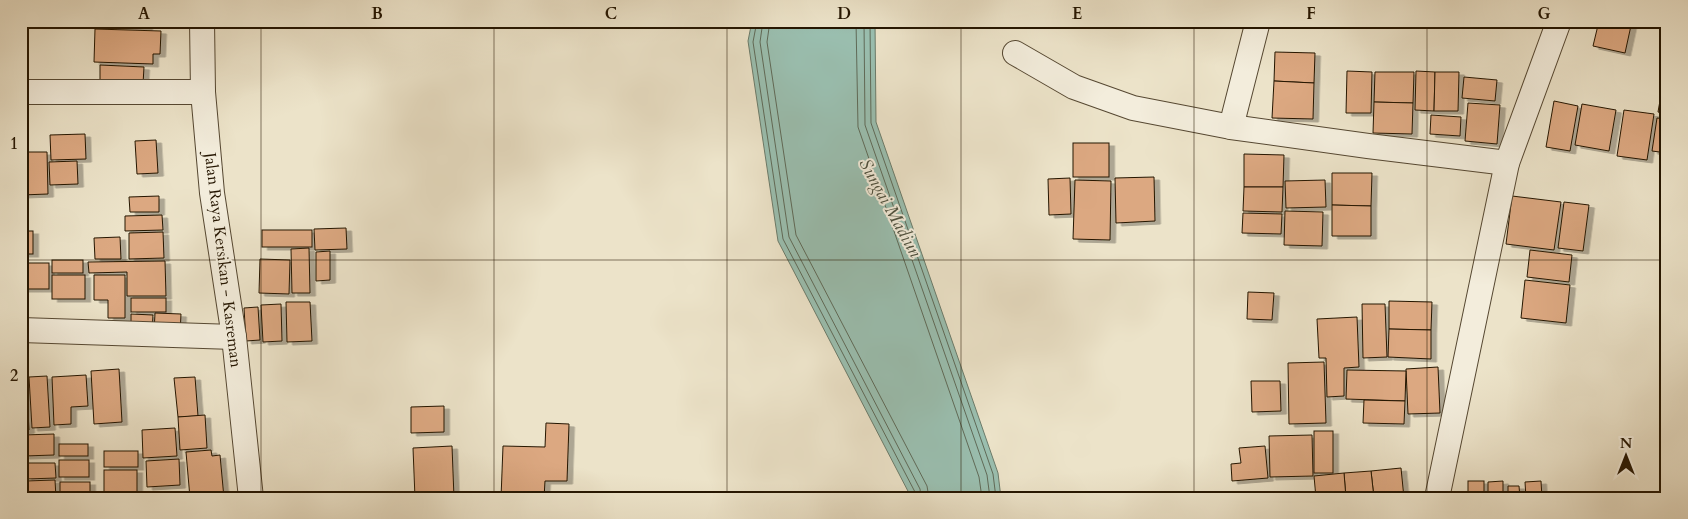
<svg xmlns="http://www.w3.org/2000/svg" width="1688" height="519" font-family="Cardo,serif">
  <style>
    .water { fill: #9abfb0; stroke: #6b7b6a }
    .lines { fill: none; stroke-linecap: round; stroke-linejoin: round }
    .shore { stroke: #5f6a58; stroke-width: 1 }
    .building { fill: #dca881; stroke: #241500; filter: url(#shadow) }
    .minor-casing { stroke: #564832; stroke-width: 26 }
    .minor { stroke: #f3eddc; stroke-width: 24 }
    .grid { fill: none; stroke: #241500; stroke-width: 1; stroke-opacity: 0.55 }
    .labels { text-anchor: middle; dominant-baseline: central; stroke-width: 4; stroke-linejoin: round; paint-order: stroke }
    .street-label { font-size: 16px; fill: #241500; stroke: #f3eddc }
    .water-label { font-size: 18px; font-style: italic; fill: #4d503e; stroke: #f3eddc }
    .neatline { fill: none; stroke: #241500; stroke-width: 2 }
    .grid-label { font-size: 16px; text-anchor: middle; font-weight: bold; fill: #241500 }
  </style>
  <defs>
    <filter id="shadow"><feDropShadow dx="5.5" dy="3" stdDeviation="0" flood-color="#0004"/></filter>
  </defs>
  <rect width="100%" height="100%" fill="#ece3c9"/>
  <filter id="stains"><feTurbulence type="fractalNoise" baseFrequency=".004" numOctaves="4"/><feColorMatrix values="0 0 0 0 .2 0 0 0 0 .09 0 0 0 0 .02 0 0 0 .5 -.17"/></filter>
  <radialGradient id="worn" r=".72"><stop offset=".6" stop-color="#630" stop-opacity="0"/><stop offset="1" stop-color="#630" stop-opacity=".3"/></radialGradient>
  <path class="water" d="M752,21H875L876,122L998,473L1001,498H910V495L778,241L748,41Z"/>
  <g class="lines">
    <g class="shore">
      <path d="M757,21L753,42L783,239L915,492V498"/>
      <path d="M763,21L760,42L789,237L920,489L921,498"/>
      <path d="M770,21L767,42L796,235L927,486L929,498"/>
      <path d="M856,21L858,127L979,477L982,498"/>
      <path d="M864,21L865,125L987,475L990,498"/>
      <path d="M870,21L871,123L993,474L996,498"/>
    </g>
  </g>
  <g class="building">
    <path d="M105,21H147V27L104,26Z"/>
    <path d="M1599,21H1632L1625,53L1593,46Z"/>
    <path d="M95,29L161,31L160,54H153V64L94,62Z"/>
    <path d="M1275,52L1315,53L1314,83L1274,81Z"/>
    <path d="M100,65L144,67L143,84L100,83Z"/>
    <path d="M1347,71L1372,72L1371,113H1346Z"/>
    <path d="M1416,71L1435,72L1434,111L1415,110Z"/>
    <path d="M1375,72H1414L1413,103L1374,102Z"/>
    <path d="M1435,72H1459L1458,111H1434Z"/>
    <path d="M1464,77L1497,80L1495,101L1462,98Z"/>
    <path d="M1274,81L1314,83L1313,119L1272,118Z"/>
    <path d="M1661,95L1667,96V114L1658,112Z"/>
    <path d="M1554,101L1578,106L1570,151L1546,147Z"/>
    <path d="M1374,102L1413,103L1412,134L1373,133Z"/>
    <path d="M1468,103L1500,105L1497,144L1465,141Z"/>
    <path d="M1582,104L1616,110L1609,151L1575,145Z"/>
    <path d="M1624,110L1654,114L1647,160L1617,156Z"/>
    <path d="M1431,115L1461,117L1460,136L1430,134Z"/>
    <path d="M1657,118L1667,119V153L1652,151Z"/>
    <path d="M85,134L86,159L51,160L50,135Z"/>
    <path d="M156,140L158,173L137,174L135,141Z"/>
    <rect x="1073" y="143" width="36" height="34"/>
    <path d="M21,152H47L48,194L21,195Z"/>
    <path d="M1244,154L1284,155L1283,187H1244Z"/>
    <path d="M77,161L78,184L50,185L49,162Z"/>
    <path d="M1332,173H1372L1371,206L1332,205Z"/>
    <path d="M1154,177L1155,221L1116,223L1115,178Z"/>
    <path d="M1070,178L1071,214L1049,215L1048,179Z"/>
    <path d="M1075,180L1111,181L1110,240L1073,239Z"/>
    <path d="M1325,180L1326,207L1286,208L1285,181Z"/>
    <path d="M1244,187H1283L1282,212L1243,211Z"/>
    <path d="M159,196V212H130L129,197Z"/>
    <path d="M1512,196L1561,202L1554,250L1506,244Z"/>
    <path d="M1564,202L1589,205L1583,251L1558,248Z"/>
    <path d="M1332,205L1371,206V236H1332Z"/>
    <path d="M1285,211L1323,212L1322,246L1284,245Z"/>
    <path d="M1243,213L1282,214L1281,234L1242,233Z"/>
    <path d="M162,215L163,230L125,231V216Z"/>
    <path d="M346,228L347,249L315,250L314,229Z"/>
    <rect x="262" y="230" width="50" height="17"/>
    <rect x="21" y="231" width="12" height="23"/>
    <path d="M163,232L164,258L129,259V233Z"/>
    <path d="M120,237L121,259H95L94,238Z"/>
    <path d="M309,248L310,293H292L291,249Z"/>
    <path d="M1530,250L1572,255L1569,282L1527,277Z"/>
    <path d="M330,251V280L316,281V252Z"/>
    <path d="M260,259L290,260L289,294L259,293Z"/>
    <rect x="52" y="260" width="31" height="13"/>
    <path d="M165,261L166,296H127V272L89,273L88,262Z"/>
    <rect x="21" y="263" width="28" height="26"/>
    <rect x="52" y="275" width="33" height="24"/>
    <path d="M94,275H125V318H108V300H94Z"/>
    <path d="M1525,280L1570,285L1566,323L1521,318Z"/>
    <path d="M1248,292L1274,293L1272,320L1247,319Z"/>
    <rect x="131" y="298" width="35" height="14"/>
    <path d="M1389,301L1432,302L1431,330L1389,329Z"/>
    <path d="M286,302H310L312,341L287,342Z"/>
    <path d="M281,304L282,341L263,342L261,305Z"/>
    <path d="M1362,304H1385L1387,357L1363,358Z"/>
    <path d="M258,307L260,340L246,341L244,308Z"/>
    <path d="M155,313L181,314L180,334L154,333Z"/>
    <path d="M131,314L153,315L152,332H131Z"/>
    <path d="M1357,317L1359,367L1344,368V396L1327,397L1326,358H1319L1317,319Z"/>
    <path d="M1389,329L1431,330V359L1388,357Z"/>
    <path d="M1324,362L1326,423L1289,424L1288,363Z"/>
    <path d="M1438,367L1440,413L1408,414L1406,369Z"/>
    <path d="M119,369L122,422L94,424L91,371Z"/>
    <path d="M1347,370L1406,371L1405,401L1346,399Z"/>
    <path d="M86,375L88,406L71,407V424L54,425L52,377Z"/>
    <path d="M47,376L50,427L32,428L29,377Z"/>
    <path d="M21,377H26L29,430L21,431Z"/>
    <path d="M195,377L198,416L178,417L174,378Z"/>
    <path d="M1251,381H1280L1281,411L1252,412Z"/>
    <path d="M1364,400L1405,401L1404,424L1363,423Z"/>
    <path d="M444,406V432L411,433V407Z"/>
    <path d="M205,415L207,448L180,450L178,417Z"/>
    <path d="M546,423L569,424L567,481H545L544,498H501L503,446L545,447Z"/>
    <path d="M175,428L177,456L143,458L142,430Z"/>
    <rect x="1314" y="431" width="19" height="42"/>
    <path d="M54,434V455L24,456L23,435Z"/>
    <path d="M1312,435L1313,476L1270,477L1269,436Z"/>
    <rect x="59" y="444" width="29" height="12"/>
    <path d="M452,446L454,498H415L413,448Z"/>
    <path d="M1265,446L1268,478L1232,481L1231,464L1241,463L1239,448Z"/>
    <path d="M211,450L212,456L220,455L224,498H190L186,452Z"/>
    <rect x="104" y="451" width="34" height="16"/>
    <path d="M179,459L180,485L147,487L146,461Z"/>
    <rect x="59" y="460" width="30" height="17"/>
    <path d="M25,463H55L56,478L26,479Z"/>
    <path d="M1401,468L1404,498H1374L1371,471Z"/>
    <rect x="104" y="470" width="33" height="28"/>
    <path d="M1371,471L1374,498H1346L1344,473Z"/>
    <path d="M1344,473L1346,498H1316L1314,476Z"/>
    <path d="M55,480L56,498H27L26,481Z"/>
    <rect x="1468" y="481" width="16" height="17"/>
    <path d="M1503,481V498H1488V482Z"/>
    <path d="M1541,481L1542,498H1526L1525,482Z"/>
    <rect x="60" y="482" width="30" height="12"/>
    <path d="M1508,486H1519L1520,498H1508Z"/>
  </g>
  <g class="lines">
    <defs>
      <g id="minor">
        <path d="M202,21L203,92L212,193L234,337L251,498"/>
        <path d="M1015,53L1074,87L1133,108L1231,127L1368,146L1507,163"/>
        <path d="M21,92H203"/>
        <path d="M1231,127L1258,21"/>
        <path d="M21,330L234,337"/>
        <path d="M1437,498L1507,163L1559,21"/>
      </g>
    </defs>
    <use href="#minor" class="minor-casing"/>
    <use href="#minor" class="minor"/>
  </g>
  <path class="grid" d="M261,21V498M494,21V498M727,21V498M961,21V498M1194,21V498M1427,21V498M21,260H1667"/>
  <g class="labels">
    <g class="street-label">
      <text transform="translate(223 260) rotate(83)">Jalan Raya Kersikan - Kasreman</text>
    </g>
    <g class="water-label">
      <text transform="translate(890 208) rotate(61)">Sungai Madiun</text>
    </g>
  </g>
  <rect width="1688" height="519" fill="none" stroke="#ece3c9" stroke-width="55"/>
  <g transform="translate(1626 456)" stroke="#f3eddc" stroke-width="4" paint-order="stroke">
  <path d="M0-4L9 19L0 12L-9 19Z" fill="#241500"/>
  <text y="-8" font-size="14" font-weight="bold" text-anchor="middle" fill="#241500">N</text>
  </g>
  <rect x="28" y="28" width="1632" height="464" class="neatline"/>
  <g class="grid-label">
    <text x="144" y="19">A</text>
    <text x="377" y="19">B</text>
    <text x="611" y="19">C</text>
    <text x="844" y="19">D</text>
    <text x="1077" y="19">E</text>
    <text x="1311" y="19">F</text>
    <text x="1544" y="19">G</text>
    <text x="14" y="149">1</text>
    <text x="14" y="381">2</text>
  </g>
  <rect width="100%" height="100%" filter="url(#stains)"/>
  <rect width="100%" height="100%" fill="url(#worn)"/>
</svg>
